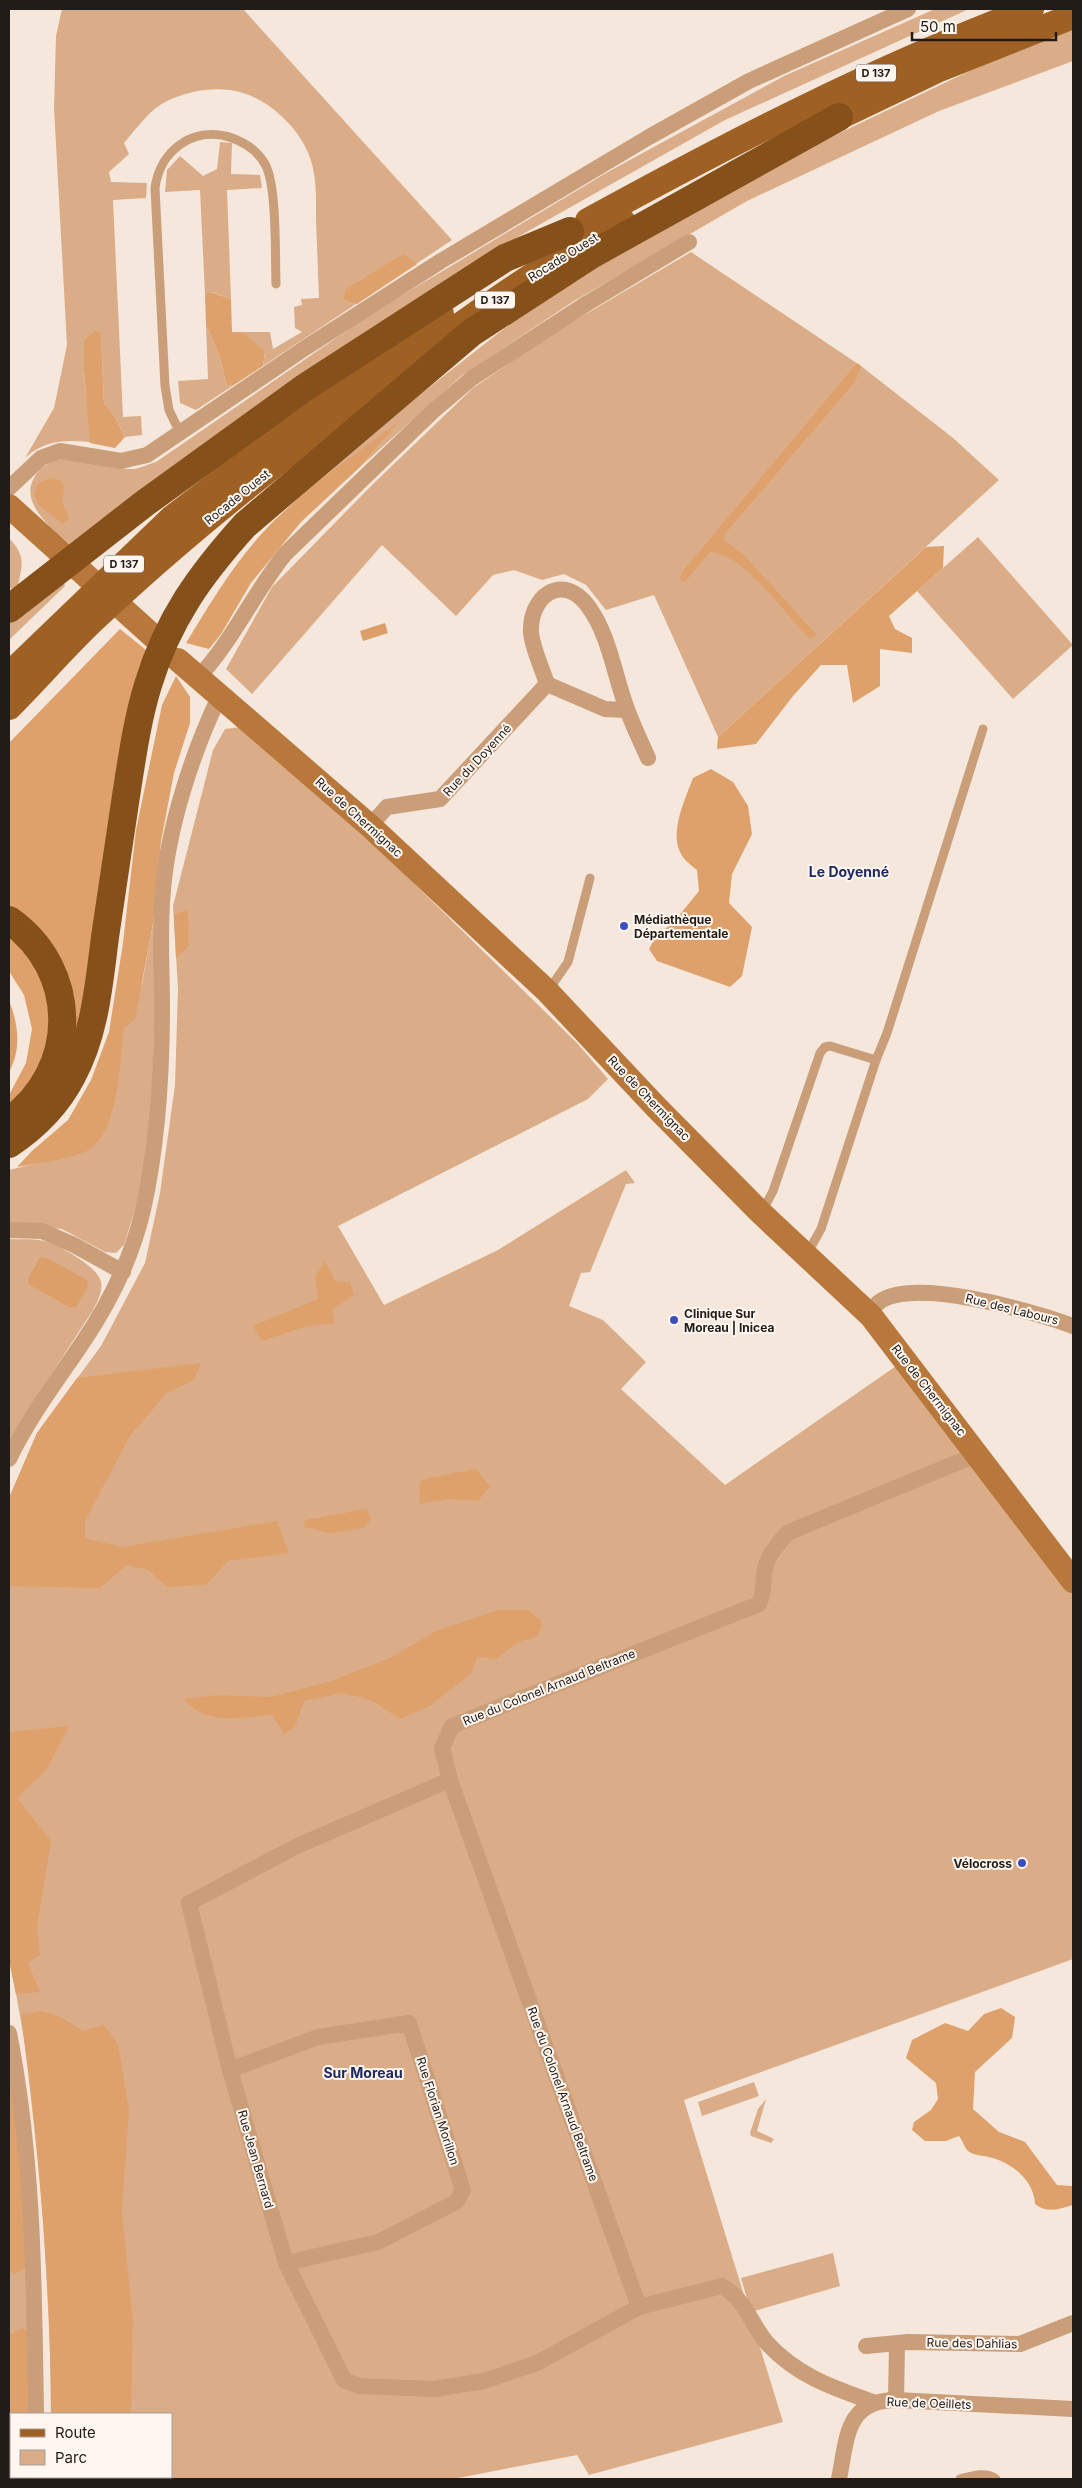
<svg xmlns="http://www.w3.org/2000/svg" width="1082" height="2488" font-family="Inter,sans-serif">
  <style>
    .green { fill: #daad88 }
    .forest { fill: #dfa16b }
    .water { fill: #dd9f69 }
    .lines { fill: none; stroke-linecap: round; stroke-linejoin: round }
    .lane { stroke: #ca9e79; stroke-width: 9 }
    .street { stroke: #ca9e79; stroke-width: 16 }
    .secondary { stroke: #b8783c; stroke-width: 24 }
    .primary { stroke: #9f6123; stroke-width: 26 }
    .highway { stroke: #85501a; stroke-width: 28 }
    .poi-dot { fill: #3c4dc0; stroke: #fef6ef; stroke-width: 2 }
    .labels { text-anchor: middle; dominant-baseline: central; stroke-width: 4; stroke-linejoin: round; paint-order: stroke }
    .shield { fill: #fef6ef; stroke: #635d58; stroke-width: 1 }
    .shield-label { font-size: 11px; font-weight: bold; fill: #211c18 }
    .street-label { font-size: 12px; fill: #211c18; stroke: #fef6ef }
    .poi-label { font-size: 12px; font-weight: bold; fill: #211c18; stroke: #fef6ef; text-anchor: start }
    .neighbourhood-label { font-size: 14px; font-weight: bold; fill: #1f2961; stroke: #fef6ef }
  </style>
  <rect width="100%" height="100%" fill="#f5e7dc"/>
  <g class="green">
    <path d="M62,9H243L452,240L263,366L265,352L232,332H270L273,349L302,332L295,328L294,307L302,305L301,299L319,298C318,272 317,245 316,219C316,197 317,176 309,155C297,124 263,94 230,90C210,87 185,92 167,101C150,109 137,128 124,143L129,154L109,172L111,182L147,183L146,198L113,200L123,417L141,416L142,435L125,437L114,415L104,404L101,334L84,340C84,376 84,409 98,443C70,440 47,438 25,458L54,408L67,345L54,108L56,36Z"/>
    <path d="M935,9H969L725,120L523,234L356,341L73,547C52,529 13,500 39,471C45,464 56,459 66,459C88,458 111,470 134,469C141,468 149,464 156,462L371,314L606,173L784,76Z"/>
    <path d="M1073,29V61L939,111L747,201L574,301L461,376L359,468L399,422L296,500L394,415L552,291L737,182L978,67Z"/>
    <path d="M220,142L232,143L231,174L260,175L262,188L227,190L231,299L212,292L205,295L200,190L165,192L167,170L180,156L203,176L217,169Z"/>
    <path d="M691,252L861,366L953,438L999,480L718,737L654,595L606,610L586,585L564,574L542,580L514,570L493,575L456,616L382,545L252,694L226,669L272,587L372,485L473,388L552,334Z"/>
    <path d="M206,325L219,355L227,386L234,385L196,410L180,403L178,381L208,379Z"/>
    <path d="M978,537L1073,645L1013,699L917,591Z"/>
    <path d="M9,538C27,557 22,566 17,590L9,588Z"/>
    <path d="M63,581L65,586L9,640V622Z"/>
    <path d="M241,727L336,807L577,1043L608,1079L588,1099L338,1226L384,1305L498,1250L626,1170L635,1183L626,1184L590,1272L581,1273L569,1306L603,1320L646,1362L621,1389L725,1485L896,1366L1073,1584V1959L684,2100L783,2422L589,2475L577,2455L453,2479H49V2477H171V2414H51C51,2350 47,2285 43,2220C37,2133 28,2045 9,1960V1498L37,1433L101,1346L145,1263L160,1193L175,1085L178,989L173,906L213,750L225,729Z"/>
    <path d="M153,924L155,975L153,1080L144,1180L124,1245L116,1253L105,1252L62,1229L9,1224V1170L50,1160L124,1028L142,984Z"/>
    <path d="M9,1239C21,1240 36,1238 47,1242C59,1246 71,1253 81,1260C104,1276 107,1285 93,1310L29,1409L9,1451Z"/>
    <path d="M9,2075L16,2113L30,2334L11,2414V2477L9,2479Z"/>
    <path d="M754,2082L759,2096L702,2116L698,2102Z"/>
    <path d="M766,2099L757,2131L774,2139L771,2143L751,2136L750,2133L758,2109Z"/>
    <path d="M833,2253L840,2286L751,2312L741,2278Z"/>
  </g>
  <g class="forest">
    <path d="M403,254L417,264L357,304L343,299L346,289Z"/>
    <path d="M211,292L231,299L232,332L245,334L265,352L263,366L234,385L227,386L219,355L206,325L205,295Z"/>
    <path d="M95,331L101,333L104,404L114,415L125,437L115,448L90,443L84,371V340Z"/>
    <path d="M857,363L861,366L855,382L725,534L724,540L743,554L817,635L810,639C786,616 743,552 710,552L685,582L680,580L682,572Z"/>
    <path d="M401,420L359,468L301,522L251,583L221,634L209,649L186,643C208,607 229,571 257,539C298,492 352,457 401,420Z"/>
    <path d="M51,478L60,480L65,486L62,501L69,519L63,524L40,506L34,495L38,483Z"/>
    <path d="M944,546L943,568L889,616L895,629L912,638V653L880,649V686L853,703L847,665H821L793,696L756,744L717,749L718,737L926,547Z"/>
    <path d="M120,629L151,654L89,996L73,1038L9,910V743Z"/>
    <path d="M176,676L190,697V723L174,773L161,841L153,924L135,1019L124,1028C120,1060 119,1137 85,1152C64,1160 39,1163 17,1167L32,1151L68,1120L91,1080L109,1032L123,943L136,830L162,705Z"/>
    <path d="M711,769L733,782L748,806L752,834L732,874L729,903L752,927L742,976L730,987L657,961L649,949L656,936L673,923L699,891L697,870C692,866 684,860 681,854C669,832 685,800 693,778Z"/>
    <path d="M188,910L189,946L176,958L174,914Z"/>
    <path d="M9,937L23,947L39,967L54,1023L38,1078L9,1107V1095L26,1063L32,1029L24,995L9,971Z"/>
    <path d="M325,1261L335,1281L350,1282L354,1295L332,1310L335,1323L304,1327L262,1341L253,1326L318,1299L315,1277Z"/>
    <path d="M201,1363L194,1380L167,1393L130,1436L85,1521V1538L122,1547L277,1521L289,1553L228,1561L206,1585L167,1587L148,1570L127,1565L100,1588L9,1586V1498L37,1433L77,1378Z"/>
    <path d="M476,1469L490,1486L478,1501L448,1499L420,1504L419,1485L424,1479Z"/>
    <path d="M367,1509L371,1519L364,1528L330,1533L304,1527L305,1520Z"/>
    <path d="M498,1610H528L542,1621C539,1644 532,1635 517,1643C510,1647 503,1654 497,1659L477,1657L471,1674L428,1707L400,1719L371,1700L343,1693L304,1701L295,1727L284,1734L272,1715C238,1717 209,1727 183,1699L217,1695L271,1697L331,1681L390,1658L434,1632Z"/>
    <path d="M69,1726L47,1769L17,1798L51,1841L37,1928L40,1955L28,1963L40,1992L16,1994L9,1960V1732Z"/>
    <path d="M1001,2008L1015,2017L1012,2038L975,2072L973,2109L999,2132L1025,2142L1057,2185L1073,2186V2205C1059,2209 1047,2214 1035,2204C1034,2180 1011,2162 989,2157C981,2155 973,2156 967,2150C964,2146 962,2140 959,2136L946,2141H925L912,2130L914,2122L931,2110L938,2099L936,2083L906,2058L912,2040L945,2023L968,2031L984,2014Z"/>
    <path d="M43,2011L63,2018L83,2031L104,2025L118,2045L129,2110L122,2212L133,2323L131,2414H51C51,2280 38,2147 21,2015Z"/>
    <path d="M9,2075L16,2113L29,2265L15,2274L9,2271Z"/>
    <path d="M22,2328L30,2334V2414H11V2477H29V2479H9V2335Z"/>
    <path d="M49,2477H100L94,2479H49Z"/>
  </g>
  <g class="water">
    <path d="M385,623L388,633L363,641L360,631Z"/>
    <path d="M9,1000C18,1024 22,1048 9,1072Z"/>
    <path d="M40,1257L47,1258L87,1280L88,1286L76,1307H69L28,1284V1279Z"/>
  </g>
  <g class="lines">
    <g class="lane">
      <path d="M180,433L169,410L165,386L155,188C160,150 194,125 232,138C246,143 259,152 266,166C277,189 275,256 276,284"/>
      <path d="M548,991L568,962L590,878"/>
      <path d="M876,1060L887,1033L983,729"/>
      <path d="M762,1212L773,1191L820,1053L825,1047L830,1046L876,1060L821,1229L807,1254"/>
      <path d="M960,2479C972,2476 986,2471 996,2479"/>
    </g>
    <g class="street">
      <path d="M9,488L41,458L60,451L121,461L147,455L305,348L441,261L649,137L749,81L908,9"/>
      <path d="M198,678C233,640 253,594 285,554L432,412L472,378L586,304L689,242"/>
      <path d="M547,684L605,709L627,710"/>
      <path d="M370,826L387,807L440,799L547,684C542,668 533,650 531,633C529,597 562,571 588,606C610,636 614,675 627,709C633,726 641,742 648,758"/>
      <path d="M9,1230L42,1231L74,1245L123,1272"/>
      <path d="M871,1316C872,1313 873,1308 875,1306C903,1272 1038,1313 1073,1326"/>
      <path d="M9,1459C29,1417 57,1381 83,1342C110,1302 132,1257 143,1210C158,1143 162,1076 162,1007C162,968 159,929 163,890C168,827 193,751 220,695"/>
      <path d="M450,1780L297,1846L189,1903L230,2070L286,2263L344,2380L359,2386L434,2389L484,2381L537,2363L639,2307L722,2286C747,2301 750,2323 767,2343C797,2376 833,2388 873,2402"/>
      <path d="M9,2033C34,2159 34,2286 36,2414"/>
      <path d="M230,2070L318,2037L409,2023L463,2190L456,2202L378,2242L286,2263"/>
      <path d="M639,2307L450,1780L442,1748L452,1726L759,1604C764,1593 763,1585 764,1574C766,1557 777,1545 787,1533L978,1454"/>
      <path d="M866,2346L908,2342L1020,2344L1073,2323"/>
      <path d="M896,2400L897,2344"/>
      <path d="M34,2479V2477"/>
      <path d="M839,2479C847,2440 845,2400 896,2400L1073,2409"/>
    </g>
    <g class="secondary">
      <path d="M9,506L154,637"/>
      <path d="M178,660L370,826L547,991L656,1107L761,1213L871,1316L1073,1581"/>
    </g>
    <g class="primary">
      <path d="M820,126L937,70L1073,16"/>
      <path d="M588,221C732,142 877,67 1031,9"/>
      <path d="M9,675L172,518L441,314"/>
      <path d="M9,707C37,679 63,649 91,622C188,530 295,446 403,367C474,315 545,263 623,222"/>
    </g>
    <g class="highway">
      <path d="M9,609L145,503L304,388L505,258L570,231"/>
      <path d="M9,920C80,970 80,1070 9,1121"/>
      <path d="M9,1144C36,1126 57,1105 72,1076C95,1034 99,984 105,937C112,890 119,843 126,796C132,758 137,721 148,685C168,619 200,575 245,525L471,333L591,255L839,117"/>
    </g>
  </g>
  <g class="poi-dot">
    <circle cx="624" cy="926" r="5"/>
    <circle cx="674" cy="1320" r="5"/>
    <circle cx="1022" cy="1863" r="5"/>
  </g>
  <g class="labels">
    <g class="shield">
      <rect x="856" y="64.5" width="40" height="17" rx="4"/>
      <rect x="475" y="291.5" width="40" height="17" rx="4"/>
      <rect x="104" y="555.5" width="40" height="17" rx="4"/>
    </g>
    <g class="shield-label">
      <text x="876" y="73">D 137</text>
      <text x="495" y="300">D 137</text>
      <text x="124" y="564">D 137</text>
    </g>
    <g class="street-label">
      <text transform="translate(563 257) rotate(-32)">Rocade Ouest</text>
      <text transform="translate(237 497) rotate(-39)">Rocade Ouest</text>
      <text transform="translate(477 760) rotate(-47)">Rue du Doyenné</text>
      <text transform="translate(359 817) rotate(42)">Rue de Chermignac</text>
      <text transform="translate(649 1098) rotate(46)">Rue de Chermignac</text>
      <text transform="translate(1012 1309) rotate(14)">Rue des Labours</text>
      <text transform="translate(929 1390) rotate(52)">Rue de Chermignac</text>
      <text transform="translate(549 1687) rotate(-22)">Rue du Colonel Arnaud Beltrame</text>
      <text transform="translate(563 2094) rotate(70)">Rue du Colonel Arnaud Beltrame</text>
      <text transform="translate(438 2111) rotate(72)">Rue Florian Morillon</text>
      <text transform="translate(256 2159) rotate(74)">Rue Jean Bernard</text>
      <text transform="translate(972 2343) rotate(1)">Rue des Dahlias</text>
      <text transform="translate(929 2403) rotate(2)">Rue de Oeillets</text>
    </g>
    <g class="poi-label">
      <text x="634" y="919">Médiathèque<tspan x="634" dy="14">Départementale</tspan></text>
      <text x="684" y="1313">Clinique Sur<tspan x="684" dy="14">Moreau | Inicea</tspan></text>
      <text x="1012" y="1863" text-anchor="end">Vélocross</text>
    </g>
    <g class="neighbourhood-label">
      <text x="849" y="871">Le Doyenné</text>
      <text x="363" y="2072">Sur Moreau</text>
    </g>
  </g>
  <rect width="1082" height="2488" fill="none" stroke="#211c18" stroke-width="20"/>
  <rect x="10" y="2413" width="162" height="65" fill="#fef6ef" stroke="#a69f99"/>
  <rect x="20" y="2429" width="25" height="8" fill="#9f6123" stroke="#a69f99"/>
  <text x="55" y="2438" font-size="15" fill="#211c18">Route</text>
  <rect x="20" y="2450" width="25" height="15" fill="#daad88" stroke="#a69f99"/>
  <text x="55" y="2463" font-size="15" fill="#211c18">Parc</text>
  <path d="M912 32v8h144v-8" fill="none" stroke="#211c18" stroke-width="2.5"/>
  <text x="920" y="32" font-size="15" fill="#211c18" stroke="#fef6ef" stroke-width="4" paint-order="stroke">50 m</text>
</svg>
